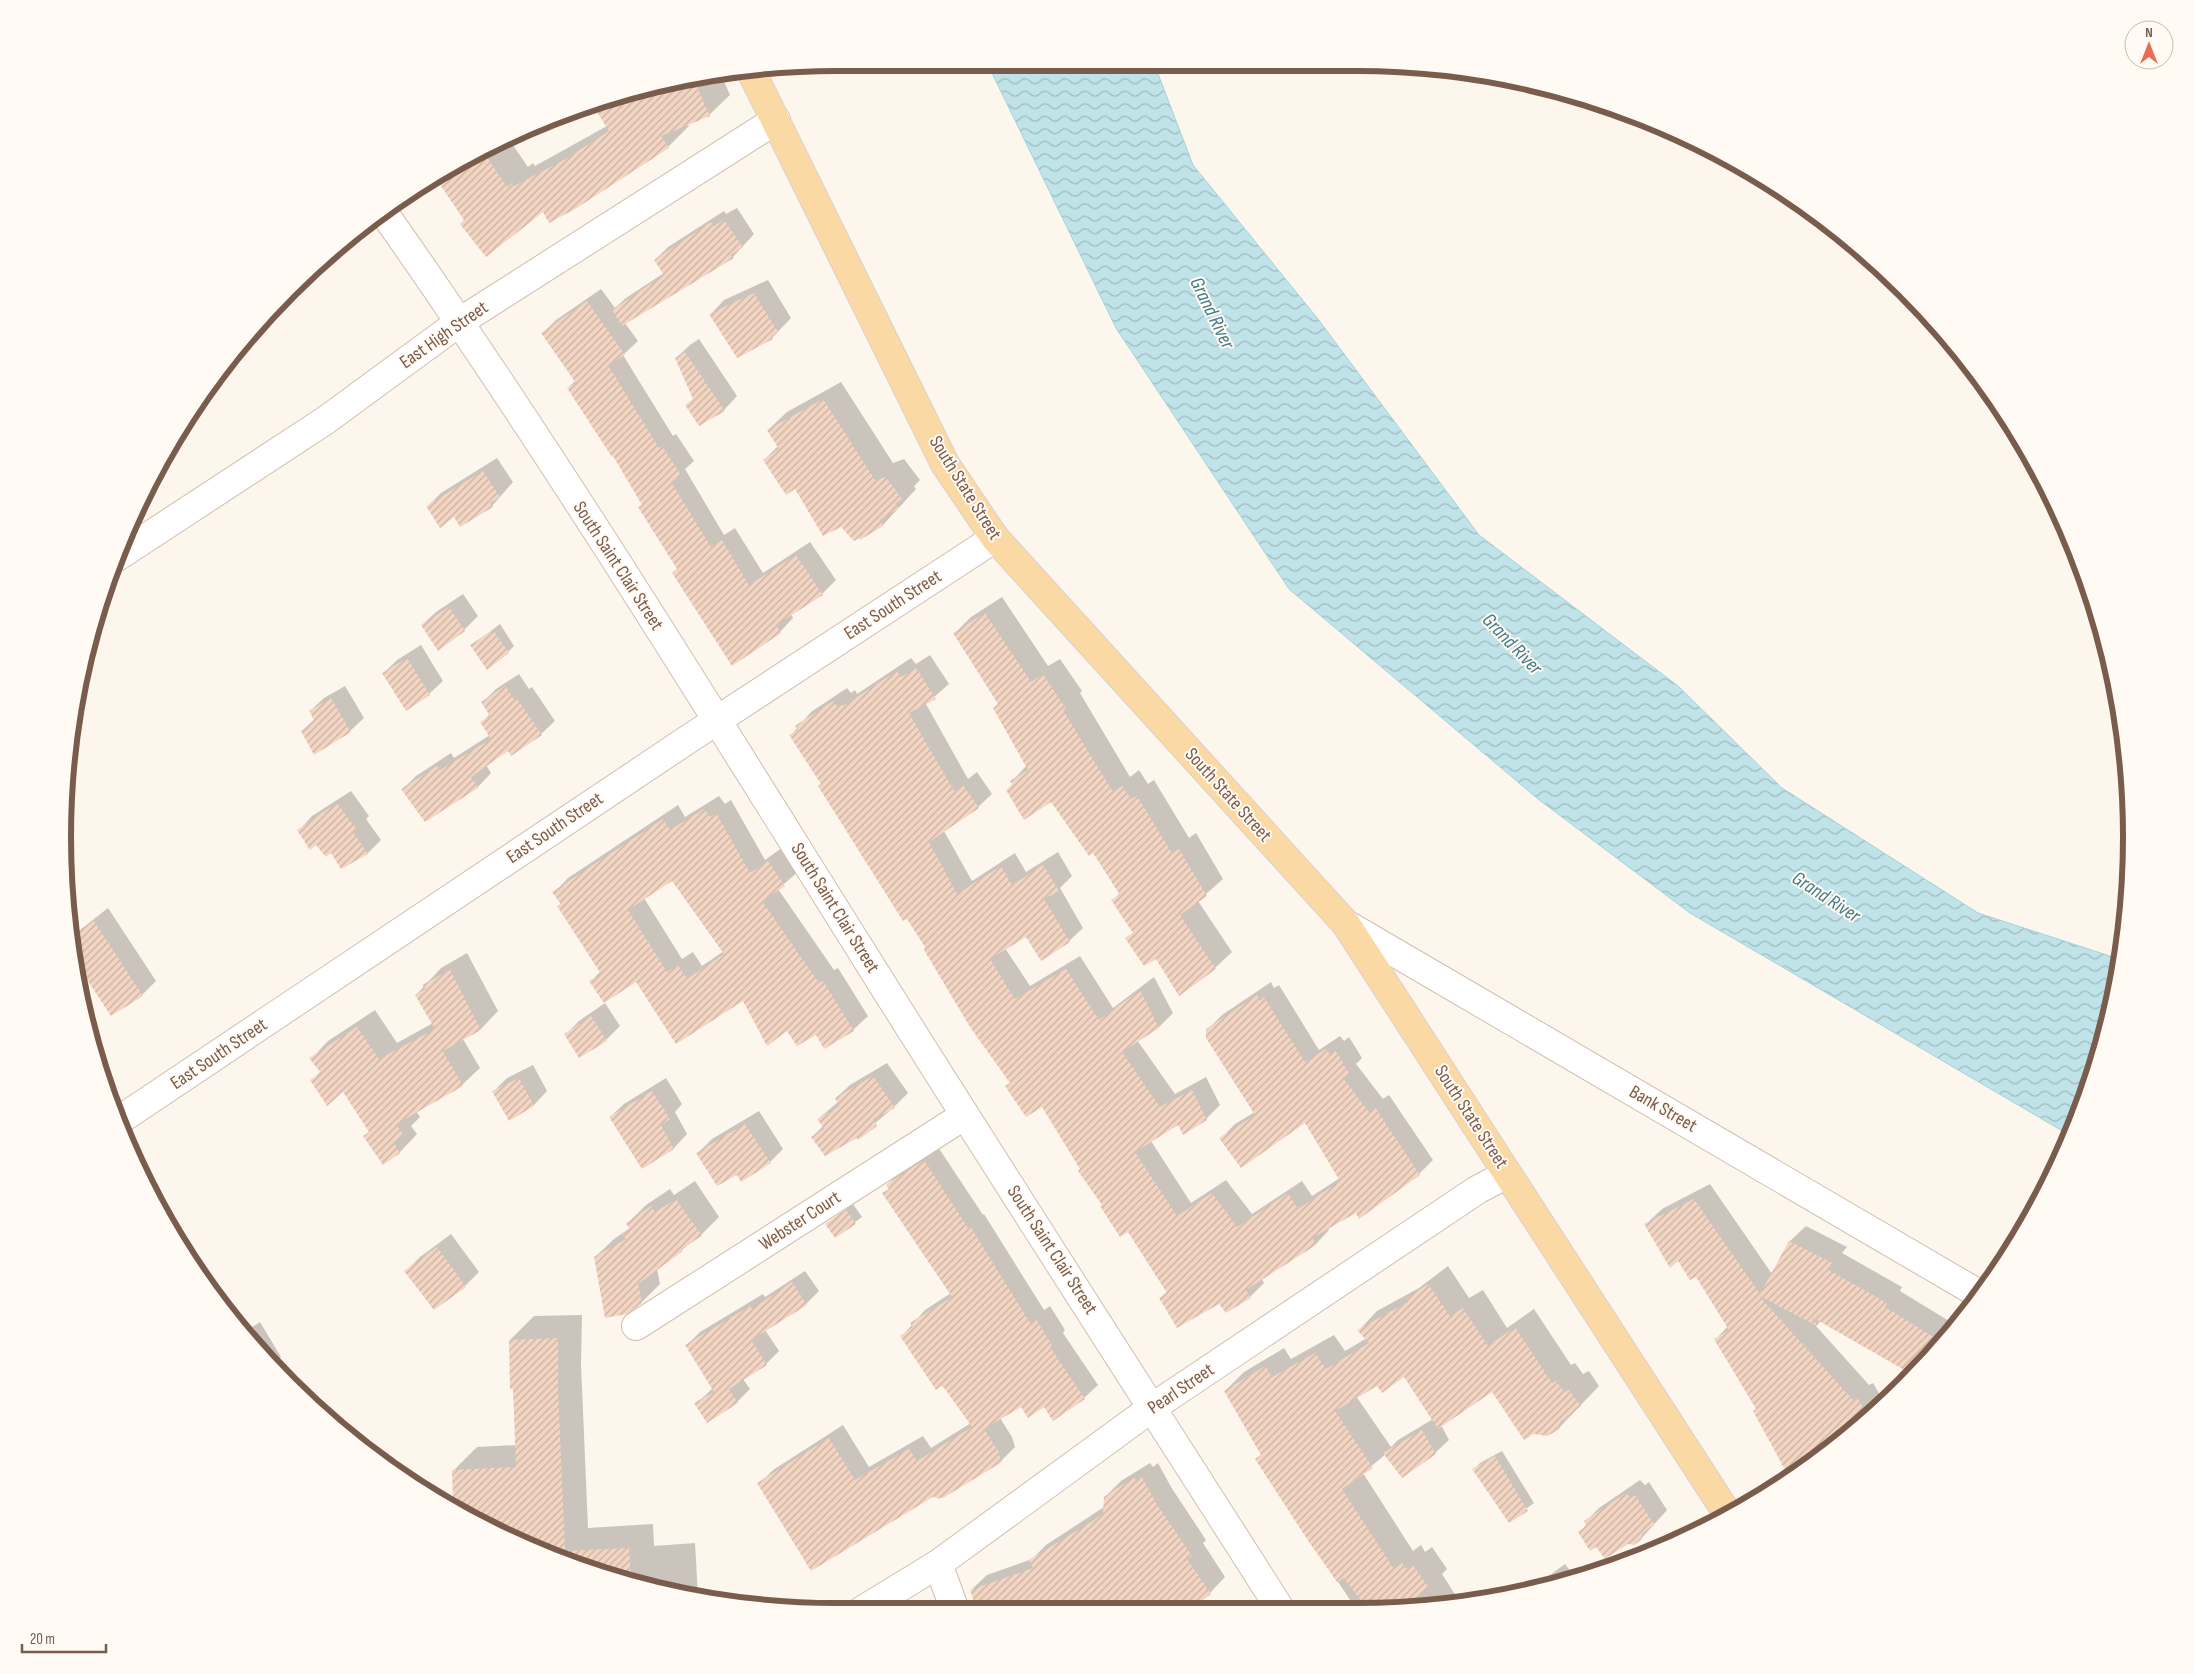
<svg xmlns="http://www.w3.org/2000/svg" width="2194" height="1674" font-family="'Sofia Sans Condensed',sans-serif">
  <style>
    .water { fill: url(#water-waves); stroke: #a5d3da }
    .shadow { fill: #0003; fill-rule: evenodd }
    .building { fill: url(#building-hatch); fill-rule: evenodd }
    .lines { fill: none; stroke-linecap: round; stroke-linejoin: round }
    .minor-casing { stroke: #d1beb0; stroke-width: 30 }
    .major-casing { stroke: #dad1cd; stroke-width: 30 }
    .minor { stroke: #fff; stroke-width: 28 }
    .major { stroke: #fbd9a5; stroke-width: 28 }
    .labels { text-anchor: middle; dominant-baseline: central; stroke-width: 4; stroke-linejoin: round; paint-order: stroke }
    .street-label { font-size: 19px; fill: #7a5c4d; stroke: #fffaf3 }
    .water-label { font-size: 20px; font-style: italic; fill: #437c86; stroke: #fffaf3 }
    .rim { fill: none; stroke: #7a5c4d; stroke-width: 6 }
  </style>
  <defs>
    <pattern id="water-waves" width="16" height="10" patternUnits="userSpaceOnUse" patternTransform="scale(1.25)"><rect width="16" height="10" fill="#bfe3e8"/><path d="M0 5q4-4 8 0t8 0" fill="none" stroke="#a0bbbe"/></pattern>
    <pattern id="building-hatch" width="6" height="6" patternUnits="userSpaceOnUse" patternTransform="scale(1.25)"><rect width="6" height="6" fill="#f3d5c3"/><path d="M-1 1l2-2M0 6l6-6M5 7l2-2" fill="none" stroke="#cab0a1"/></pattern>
  </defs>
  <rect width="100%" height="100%" fill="#fdf6ec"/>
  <path class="water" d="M1155,66L1193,165L1318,319L1479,535L1678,686L1782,788L1978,913L2119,959L2117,988L2071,1136L1690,913L1538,799L1289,589L1116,328L989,67Z"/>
  <g class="shadow">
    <path d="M720,72L730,95L709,115L687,124L689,126L668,147L543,211L466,220L436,176L450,166L508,138L528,167L533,163L535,166L607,126L636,89Z"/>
    <path d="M737,208L754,234L733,257L625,323L638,341L623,355L673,436L676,434L694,461L685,469L724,535L735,528L763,573L810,542L836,580L822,594L791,614L793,618L780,632L678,568L614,454L568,388L575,381L543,333L556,320L601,289L615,308L626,298L664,273L655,260L668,247L724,211L726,214Z"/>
    <path d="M768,280L791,318L772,338L711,314L724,300Z"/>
    <path d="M699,339L737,396L724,410L686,405L694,398L676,358L690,345Z"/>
    <path d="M841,382L893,463L904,459L920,480L914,486L916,489L883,525L861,538L842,525L764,460L778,446L768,430L787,412Z"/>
    <path d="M497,458L513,482L492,506L461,525L455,516L428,506L441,493Z"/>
    <path d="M463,594L478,616L464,630L422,625L436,612Z"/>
    <path d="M1002,597L1048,666L1060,659L1082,691L1080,693L1130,777L1139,770L1148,784L1154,780L1189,838L1196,833L1223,879L1198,901L1232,952L1215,968L1127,938L1134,932L1113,900L1120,893L1094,852L1052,801L1007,790L1013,784L1012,781L1027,765L999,703L954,634L971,617Z"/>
    <path d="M500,624L514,646L508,652L472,645Z"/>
    <path d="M421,645L443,681L429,694L384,673L397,660Z"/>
    <path d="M930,655L949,684L926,704L968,779L977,772L992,794L978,807L944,831L972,881L1015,853L1026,872L1058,852L1072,876L1060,888L1083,928L1069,941L1026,935L1005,948L1030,986L1080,956L1113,1008L1154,977L1173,1013L1159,1027L1137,1040L1175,1094L1206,1077L1220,1105L1206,1119L1178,1124L1151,1141L1191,1203L1226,1180L1252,1214L1302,1181L1312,1196L1340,1178L1305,1121L1221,1138L1235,1124L1255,1112L1207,1030L1222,1015L1271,982L1274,988L1279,985L1319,1050L1340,1036L1344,1041L1349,1037L1362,1058L1356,1064L1383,1099L1389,1095L1433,1160L1419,1174L1328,1228L1329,1230L1316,1244L1261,1278L1264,1283L1250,1297L1226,1312L1219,1302L1160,1298L1168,1291L1128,1230L1103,1204L1042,1105L1007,1086L1011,1082L791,735L811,712L847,688L851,693L855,690L857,694L911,658L916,664Z"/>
    <path d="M519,674L529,689L532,687L555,721L541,734L508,749L486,765L491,773L478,787L426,820L403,789L416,776L451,753L454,758L490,735L482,722L490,714L482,703L496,689Z"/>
    <path d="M345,686L364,718L350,731H302L315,719L310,711L324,698Z"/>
    <path d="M351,791L369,816L366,819L381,840L368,853L342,868L331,851L316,844L299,830L312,816Z"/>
    <path d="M719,796L725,804L731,800L765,860L783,847L799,871L778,889L834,970L838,968L868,1016L853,1030L817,1033L787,1029L744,999L636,981H591L601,971L554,893L568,878L678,805L685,817ZM672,879L724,951L702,966L693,952L682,959L644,898Z"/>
    <path d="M108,908L156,981L142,995L111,1014L73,957L71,937Z"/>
    <path d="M467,953L498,1011L481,1029L463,1039L480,1068L462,1085L416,1111L420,1117L411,1126L417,1134L400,1152L384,1163L365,1136L370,1131L343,1090L312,1080L321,1071L311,1059L328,1041L375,1010L397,1043L433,1023L416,995L441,968Z"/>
    <path d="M605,1003L620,1026L606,1040L580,1056L566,1034L579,1021Z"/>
    <path d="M887,1063L908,1093L894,1107L858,1138L812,1137L823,1126L818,1119L838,1102L836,1098L850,1085Z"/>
    <path d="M533,1065L547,1091L534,1105L510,1119L494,1091L507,1078Z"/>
    <path d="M666,1078L682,1104L675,1112L687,1134L674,1148L642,1168L610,1117L624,1104Z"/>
    <path d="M759,1111L783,1149L770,1162L738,1173L698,1153L712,1139Z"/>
    <path d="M938,1147L983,1215L984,1214L1044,1310L1050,1306L1065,1330L1063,1333L1098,1385L1084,1398L1045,1405L1021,1406L1000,1418L1012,1437L1015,1447L1001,1461L938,1499L933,1484H759L773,1470L843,1425L869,1467L923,1436L931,1448L971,1423L946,1388L902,1336L925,1310L951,1293L884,1194L890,1188L887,1185L901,1171Z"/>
    <path d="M695,1181L719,1217L701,1235L657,1269L660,1284L642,1302L595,1257L614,1239L630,1228L628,1223L646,1205L670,1189L674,1195Z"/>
    <path d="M1710,1184L1772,1274L1790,1241L1806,1226L1847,1247L1842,1253L1902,1287L1900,1291L1954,1324L1901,1388L1910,1372L1821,1321L1816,1326L1869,1385L1873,1383L1884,1402L1791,1478L1758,1409L1716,1339L1728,1326L1696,1275L1646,1224L1662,1209Z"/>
    <path d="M853,1204L862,1217L835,1237L826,1224Z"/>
    <path d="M451,1234L479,1272L465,1286L434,1309L406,1271L420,1257Z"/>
    <path d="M1448,1266L1469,1298L1483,1290L1507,1328L1534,1309L1571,1365L1575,1363L1583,1374L1589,1371L1599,1386L1559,1428L1493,1390L1441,1425L1449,1440L1435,1453L1386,1454L1363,1473L1413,1551L1421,1545L1425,1552L1432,1547L1447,1569L1442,1574L1461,1604L1354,1606L1257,1459L1262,1454L1225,1391L1244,1372L1284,1348L1291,1359L1334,1335L1345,1351L1367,1338L1359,1330L1377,1311L1419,1288ZM1404,1375L1433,1419L1398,1440L1391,1447L1356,1396L1377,1384Z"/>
    <path d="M805,1271L819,1291L806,1304L765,1330L779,1351L766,1364L743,1379L750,1389L737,1402L696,1404L713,1388L687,1345L700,1332L763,1294L765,1297Z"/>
    <path d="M582,1315L581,1364L588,1528L653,1524L654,1546L695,1543L698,1596L588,1570L455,1510L453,1471L477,1447L517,1445L510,1340L534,1316Z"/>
    <path d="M260,1322L281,1357L275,1364L281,1374L243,1333Z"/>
    <path d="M1502,1451L1534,1503L1509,1521L1474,1469L1480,1463Z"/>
    <path d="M1150,1463L1153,1467L1158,1463L1171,1487L1206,1540L1203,1543L1225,1577L1210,1593L1190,1608L979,1610L971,1590L987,1575L1032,1559L1046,1545L1104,1507L1105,1497L1121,1481Z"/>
    <path d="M1640,1480L1645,1485L1649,1482L1667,1510L1641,1539L1597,1545L1580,1532L1587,1524L1585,1522L1599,1508Z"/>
    <path d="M1565,1564L1576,1579L1528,1591Z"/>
  </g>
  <g class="building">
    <path d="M693,78L710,116L661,136L669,148L575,209L549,223L543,212L486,257L460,224L464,220L435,177L450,166L482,150L507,187L512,183L514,186L564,160L609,131L592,104L636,89Z"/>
    <path d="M724,220L743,247L730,255L734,258L622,326L612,310L664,275L654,260L711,222L714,226Z"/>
    <path d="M754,293L778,332L771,336L773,339L737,358L709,314Z"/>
    <path d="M587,301L625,355L608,365L659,448L662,446L681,475L671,482L711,547L722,540L749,585L796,555L823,595L776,625L781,633L732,666L672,573L677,569L638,507L642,505L613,456L612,457L567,388L576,383L541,333Z"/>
    <path d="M685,352L725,411L699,426L685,405L693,399L675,358Z"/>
    <path d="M823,399L875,480L886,477L902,499L895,504L899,508L880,520L883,526L860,540L859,538L854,541L841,527L823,536L795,489L786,495L763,460L779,449L767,430Z"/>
    <path d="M483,471L500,497L490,503L493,507L460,527L454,517L440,528L426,506Z"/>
    <path d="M449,607L465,631L438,651L421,625Z"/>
    <path d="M985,613L1031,682L1043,674L1066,709L1063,710L1113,792L1122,786L1131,799L1137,796L1172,853L1179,849L1207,896L1180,915L1216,969L1179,996L1156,959L1144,966L1125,938L1133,933L1111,900L1120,895L1093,853L1089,856L1051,802L1024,820L1006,790L1013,785L1010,781L1028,770L993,708L998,704L953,633Z"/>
    <path d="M493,630L509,653L487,670L470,645Z"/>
    <path d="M407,658L430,695L406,711L382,673Z"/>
    <path d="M916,668L936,699L909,713L954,791L963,785L979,808L929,842L957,894L1001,866L1012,885L1043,865L1059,891L1044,899L1070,942L1041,961L1026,937L990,959L1015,999L1066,969L1099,1020L1140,990L1159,1028L1122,1052L1160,1107L1192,1090L1207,1120L1183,1135L1178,1125L1135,1152L1177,1216L1212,1193L1237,1227L1288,1193L1298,1209L1340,1181L1305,1123L1241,1168L1219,1138L1255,1115L1206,1038V1029L1257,995L1260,1001L1264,997L1305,1062L1326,1049L1330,1054L1335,1050L1349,1073L1343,1078L1369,1112L1375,1107L1420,1175L1359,1219L1356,1213L1312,1238L1316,1245L1246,1290L1251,1298L1226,1313L1219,1304L1177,1328L1159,1298L1167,1293L1128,1232L1120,1237L1100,1206L1102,1205L1078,1171L1080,1169L1042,1107L1026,1117L1005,1086L1010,1083L970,1027L924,950L925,947L907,919L903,921L818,786L821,784L789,735L798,730L795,726L833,701L837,706L841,703L843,706L897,671L901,677Z"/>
    <path d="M505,686L515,701L518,700L542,735L511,756L508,751L471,777L478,788L425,822L401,789L437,766L440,770L491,739L480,722L490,716L481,702Z"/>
    <path d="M331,698L351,732L314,755L301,731L314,720L309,711Z"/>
    <path d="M337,803L357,830L353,832L368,854L341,869L331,853L326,857L316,845L310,850L297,830Z"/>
    <path d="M704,809L710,817L716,813L750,873L768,861L785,886L762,901L819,983L823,981L854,1031L824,1049L816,1035L797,1046L787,1031L767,1046L743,1001L676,1044L636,982L604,1003L589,981L601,974L557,906L561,904L552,892L663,819L670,830ZM672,881L724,954L687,979L678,965L667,972L628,910Z"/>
    <path d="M94,921L143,996L111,1016L74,960L71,937Z"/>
    <path d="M450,970L481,1030L443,1051L463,1086L396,1124L404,1136L393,1142L400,1153L383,1165L363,1136L369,1132L343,1092L327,1106L310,1080L321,1073L309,1058L357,1027L379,1059L435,1029L415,995L426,989L422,985Z"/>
    <path d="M591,1016L607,1041L579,1058L564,1034Z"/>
    <path d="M873,1076L895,1108L873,1119L877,1126L858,1140L857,1138L825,1156L811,1137L824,1129L817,1119L839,1106L835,1098Z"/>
    <path d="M519,1078L534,1106L509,1121L492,1091Z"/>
    <path d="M652,1091L670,1119L661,1125L674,1149L642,1169L609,1117Z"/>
    <path d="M745,1124L771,1163L741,1182L737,1175L717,1186L696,1153Z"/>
    <path d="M924,1160L968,1228L970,1226L1030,1323L1036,1319L1052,1345L1050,1347L1085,1399L1053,1421L1044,1407L1028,1418L1021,1407L984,1429L999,1452L998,1453L1002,1462L943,1498L933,1497L811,1571L757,1483L829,1438L855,1480L909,1449L917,1461L972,1427L945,1389L941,1386L936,1390L900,1336L913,1327L910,1323L952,1297L882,1193L889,1189L886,1185Z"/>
    <path d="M676,1199L702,1236L681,1249L683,1251L638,1284L642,1303L627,1314L605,1318L594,1257L626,1239L622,1235L630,1230L626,1223L651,1206L655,1212Z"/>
    <path d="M1694,1199L1760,1294L1789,1241L1832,1263L1827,1269L1887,1303L1885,1307L1940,1341L1913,1375L1812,1317L1817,1326L1759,1296L1853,1400L1857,1397L1867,1415L1790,1479L1753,1411L1756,1409L1714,1339L1729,1330L1696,1277L1690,1280L1678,1261L1670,1268L1644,1224Z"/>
    <path d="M846,1210L856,1224L835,1238L825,1224Z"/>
    <path d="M437,1247L466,1287L434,1310L404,1271Z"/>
    <path d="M792,1282L807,1305L751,1340L767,1365L729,1389L738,1403L707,1423L694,1403L714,1392L685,1345L750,1306L752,1309Z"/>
    <path d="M1428,1284L1450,1316L1463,1308L1488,1346L1515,1327L1552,1383L1556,1381L1564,1392L1569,1390L1581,1406L1560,1422V1429L1547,1436L1534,1434L1524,1440L1492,1392L1438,1429L1404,1377L1382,1393L1377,1386L1335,1411L1373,1468L1342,1489L1394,1569L1402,1563L1406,1569L1413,1565L1429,1588L1404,1605L1365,1606L1344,1578L1337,1582L1307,1539L1255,1459L1261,1455L1224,1391L1265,1366L1272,1377L1315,1353L1326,1369L1369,1343L1357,1330L1408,1302L1406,1299Z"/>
    <path d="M558,1338V1388L565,1551L629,1548L631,1580L588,1570L453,1509L452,1470L516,1467L513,1389H510L509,1340Z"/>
    <path d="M1422,1430L1436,1454L1402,1478L1383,1453Z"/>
    <path d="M1495,1456L1528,1511L1509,1523L1472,1469Z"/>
    <path d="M1134,1477L1137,1482L1142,1477L1156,1503L1192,1556L1187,1559L1211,1594L1192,1608L977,1610L970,1590L1033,1568L1029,1560L1094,1520L1103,1513L1104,1497Z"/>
    <path d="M1626,1493L1631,1498L1635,1495L1654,1524L1642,1534L1641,1540L1634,1545L1628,1544L1605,1559L1596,1547L1590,1551L1578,1532L1586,1526L1584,1521Z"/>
  </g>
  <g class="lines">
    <defs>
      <g id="minor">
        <path d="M384,213C552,452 704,700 859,947C997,1168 1139,1387 1279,1607"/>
        <path d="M117,557L326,420L461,321L776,120"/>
        <path d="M1346,924L1979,1294"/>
        <path d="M118,1121L690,738L995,538"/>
        <path d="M636,1326L965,1115"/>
        <path d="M938,1564L955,1610"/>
        <path d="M861,1611L938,1564L1153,1407L1477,1190L1507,1174"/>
      </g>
      <path id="major" d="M750,69L945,464L995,538L1346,924L1727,1513"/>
    </defs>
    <use href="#minor" class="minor-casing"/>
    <use href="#major" class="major-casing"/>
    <use href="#minor" class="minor"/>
    <use href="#major" class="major"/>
  </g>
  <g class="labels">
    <g class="street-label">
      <text transform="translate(444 335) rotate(-35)">East High Street</text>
      <text transform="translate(965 488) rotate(58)">South State Street</text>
      <text transform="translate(618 566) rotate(57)">South Saint Clair Street</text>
      <text transform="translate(893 605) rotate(-33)">East South Street</text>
      <text transform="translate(1228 795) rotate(48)">South State Street</text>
      <text transform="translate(555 828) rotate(-34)">East South Street</text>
      <text transform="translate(835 908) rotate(58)">South Saint Clair Street</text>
      <text transform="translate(219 1054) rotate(-34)">East South Street</text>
      <text transform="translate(1663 1109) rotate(30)">Bank Street</text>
      <text transform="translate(1471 1117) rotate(57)">South State Street</text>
      <text transform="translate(800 1221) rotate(-33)">Webster Court</text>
      <text transform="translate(1052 1250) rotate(57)">South Saint Clair Street</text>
      <text transform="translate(1181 1389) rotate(-34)">Pearl Street</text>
    </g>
    <g class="water-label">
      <text transform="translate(1212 313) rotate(64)">Grand River</text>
      <text transform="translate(1512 644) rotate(46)">Grand River</text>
      <text transform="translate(1826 897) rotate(33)">Grand River</text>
    </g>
  </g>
  <path d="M0 0H2194V1674H0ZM837 71H1357A766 766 0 0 1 2123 837V837A766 766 0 0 1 1357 1603H837A766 766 0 0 1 71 837V837A766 766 0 0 1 837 71Z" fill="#fffaf3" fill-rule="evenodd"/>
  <path class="rim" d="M837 71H1357A766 766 0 0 1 2123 837V837A766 766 0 0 1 1357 1603H837A766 766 0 0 1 71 837V837A766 766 0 0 1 837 71Z"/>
  <g transform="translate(2149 45)"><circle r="24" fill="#fffaf3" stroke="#cabbb1"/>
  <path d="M0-4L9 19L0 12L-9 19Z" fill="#e76f51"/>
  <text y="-8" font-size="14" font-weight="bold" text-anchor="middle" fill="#7a5c4d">N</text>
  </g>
  <path d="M22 1644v8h84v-8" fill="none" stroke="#7a5c4d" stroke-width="2.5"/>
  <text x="30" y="1644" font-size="15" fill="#7a5c4d" stroke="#fffaf3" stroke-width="4" paint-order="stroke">20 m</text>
</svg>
